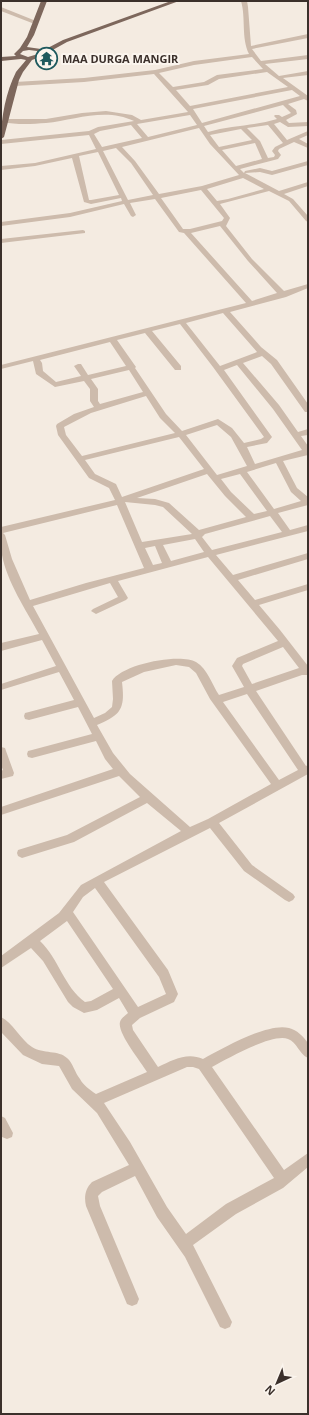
<svg xmlns="http://www.w3.org/2000/svg" width="309" height="1415" font-family="'Open Sans',sans-serif">
  <style>
    .lines { fill: none; stroke-linecap: round; stroke-linejoin: round }
    .minor { fill: #cdbbac; fill-rule: evenodd }
    .major { fill: #7d675c; fill-rule: evenodd }
    .labels { text-anchor: middle; dominant-baseline: central; stroke-width: 4; stroke-linejoin: round; paint-order: stroke }
    .far-poi-label { font-size: 11px; font-weight: bold; fill: #3b302b; stroke: #fbf5ee; text-anchor: start }
  </style>
  <rect width="100%" height="100%" fill="#f4ebe1"/>
  <g class="lines">
    <g class="minor">
      <path d="M241,1H247L248,7L251,46L308,34V38L252,49L261,61L308,55V59L265,64L279,76L308,71V75L283,78L308,96V101L304,99L288,104L296,110L297,114L286,120L289,123L308,122V126L288,127L280,122L274,124L287,140L308,131V135L299,139L308,144V148L294,142L279,149L278,151L281,155L278,159L240,169L244,173L245,171L260,168L272,171L308,161V165L272,175L260,172L245,173L279,191L308,182V186L284,194L293,199L308,216V222L306,221L289,201L269,191L220,204L230,218L226,226L252,259L284,291L308,284V288L286,297L230,312L261,347L277,360L308,404V412H305L271,364L262,356L243,363L279,405L298,432L308,429V435L301,436L308,446V455L283,461L297,488L308,497V505L278,513L290,530L308,525V531L216,555L233,575L308,553V559L238,580L255,600L308,584V590L259,605L280,630L308,666V675H302L256,691L306,766L308,765V774L219,823L252,865L293,894L295,897L293,900L289,902L285,900L244,871L210,828L104,882L168,970L178,994L174,1002L140,1018L132,1025L133,1030L158,1067C173,1060 187,1052 203,1059C222,1049 268,1022 289,1028C297,1030 303,1036 308,1043V1058C299,1054 297,1042 288,1039C272,1033 227,1059 212,1067L284,1170L308,1153V1167L283,1188L236,1214L193,1245L232,1322L230,1327L225,1329L220,1327L185,1257L157,1217L135,1176L102,1192L98,1196L100,1206L139,1299L137,1304L132,1306L127,1304L86,1206C84,1197 85,1189 92,1182L129,1165L97,1113L72,1089L59,1066L42,1064L23,1055L1,1032V1017C12,1022 21,1040 32,1047C43,1054 59,1050 67,1058C73,1063 75,1073 80,1079C83,1085 90,1090 96,1094L147,1072C141,1062 117,1033 120,1022C121,1018 125,1016 128,1013L119,998L97,1010L84,1013L73,1007L68,1002L43,961L31,948L1,968V956L59,913L81,885L181,831L147,803L74,842L22,858L18,856L17,853L18,850L67,835L140,797L119,776L1,815V807L113,769L105,759L96,741L32,758L28,757L27,754L28,751L32,750L92,734L78,707L29,720L25,719L24,716L25,713L29,712L74,700L59,672L1,690V684L56,666L42,640L1,651V643L39,634C26,610 7,582 2,555C0,546 1,536 1,527L115,500L109,488L89,478L58,435L56,426L57,424L74,414L94,407L90,401V389L84,381L55,387L36,374L33,361L1,369V365L246,303L184,233L179,232L155,199L130,203L136,215L133,217L131,216L124,204L70,217L1,226V222L70,213L122,201L121,198L91,204L84,202L72,158L35,166L1,170V166L35,163L96,149L89,135L1,144V140L89,131L98,127L134,121C106,107 74,120 46,123C33,124 16,125 3,122L2,121L5,119H46L82,113L106,111L132,115L141,120L188,112L154,74L84,82L15,86L12,84L15,82L84,78L155,70L194,61L249,54C241,38 246,18 241,1ZM252,57L263,69L217,75L204,82L173,87L159,73L194,65ZM267,72L288,87L190,106L176,90L208,85L219,79ZM292,90L300,96L202,123L193,109ZM283,105L291,113L282,117L279,115H275L274,116L277,119C255,126 231,125 208,132L204,126ZM190,115L197,125L148,137L137,124ZM131,125L142,138L102,147L94,134L100,131ZM268,125L283,143L275,147L272,151L275,155L274,157L268,158L260,141L247,128ZM199,128L210,144L239,175L202,186L159,194L135,161L122,147ZM241,129L252,140L219,147L210,135ZM255,143L262,159L236,166L222,150ZM116,148L131,163L153,195L128,200L103,151ZM98,152L119,195L91,200H89L79,156ZM243,178L264,189L228,199L217,201L207,189ZM201,190L224,218L222,221L190,229H183L161,198ZM220,226L248,261L277,293L252,301L191,233ZM223,313L257,352L220,366L186,323ZM180,324L213,367L264,437L261,439L244,443L232,428L218,419L182,431L166,414L135,368L136,367L117,340L145,333L175,370H181V366L152,331ZM110,342L126,366L88,375L81,364H78L74,366L81,376L56,382L43,371L42,363L40,360ZM237,365L273,409L302,450L255,464L247,447L267,443L272,437L224,370ZM129,370L143,392L100,404L98,401V389L91,379ZM146,396L160,418L175,433L82,456L66,435L64,427L91,413ZM217,425L231,437L247,466L217,475L186,435ZM179,437L204,469L122,497L116,484L95,474L85,460ZM276,463L291,492L301,501L274,509L247,472ZM207,474L225,496L246,517L199,530L169,503L155,499L137,498ZM240,474L267,511L254,514L231,492L221,479ZM125,502L155,505L163,507L192,534L142,542ZM117,505L144,568L86,583L30,600L12,559L5,535L3,533ZM270,516L282,532L212,550L202,537L205,534ZM195,539L204,552L171,561L163,545ZM155,546L162,563L153,565L145,548ZM208,557L278,641L237,658L232,666L244,687L219,695C212,685 208,669 196,662C180,653 122,664 112,681L113,699L112,707L105,713L94,718L33,606L110,583L118,597L93,609L91,611L96,614L126,600L128,598L118,581ZM283,647L299,668L252,684L242,666L243,664ZM176,665L189,667L196,673L210,699L271,784L208,819L190,827L130,774L113,753L97,725C122,715 125,708 122,682L144,672ZM247,694L298,770L279,780L223,702ZM95,888L159,977L166,994L138,1007L73,912L83,897ZM67,921L113,989L91,1001L85,1002C64,987 59,959 40,941ZM187,1067H193L199,1069L274,1178L226,1204L186,1234L167,1207L130,1142L104,1103Z"/>
      <path d="M1,7L36,21L37,22L32,23L1,11Z"/>
      <path d="M83,230L85,231V233L1,243V239Z"/>
      <path d="M1,747L5,748L6,751L14,773L13,776L1,779V771L3,770L1,765Z"/>
      <path d="M1,1116L5,1118L13,1133L12,1137L7,1139L2,1137L1,1135Z"/>
    </g>
    <path class="major" d="M41,1H47L34,35L27,47L41,49L42,51L63,40L171,1H179L67,42L40,57L32,60L23,72L19,80L4,137L1,139C1,117 6,92 16,72C19,68 23,64 26,60L21,59L1,61V57L16,56L14,54L20,48L27,37ZM29,50L37,51L38,54L28,57L20,54L23,51Z"/>
  </g>
  <defs>
    <symbol id="temple-ring" viewBox="-11 -11 22 22"><circle r="9.5" fill="#fbf5ee" stroke="#1f5a5e" stroke-width="1.5"/><path d="M0-6L5-2H3V0L6.5 2.5H4V6H1.5V3h-3V6H-4V2.5H-6.5L-3 0V-2H-5Z" fill="#1f5a5e"/></symbol>
  </defs>
  <g fill-rule="evenodd">
    <use href="#temple-ring" x="34" y="46" width="25" height="25"/>
  </g>
  <g class="labels">
    <g class="far-poi-label">
      <text x="62" y="58">MAA DURGA MANGIR</text>
    </g>
  </g>
  <rect width="309" height="1415" fill="none" stroke="#3b302b" stroke-width="4"/>
  <g transform="translate(277 1383) rotate(224)" stroke="#fbf5ee" stroke-width="3" paint-order="stroke">
  <path d="M0-3L7 15L0 10L-7 15Z" fill="#3b302b"/>
  <text y="-6" font-size="11" font-weight="bold" text-anchor="middle" fill="#3b302b">N</text>
  </g>
</svg>
